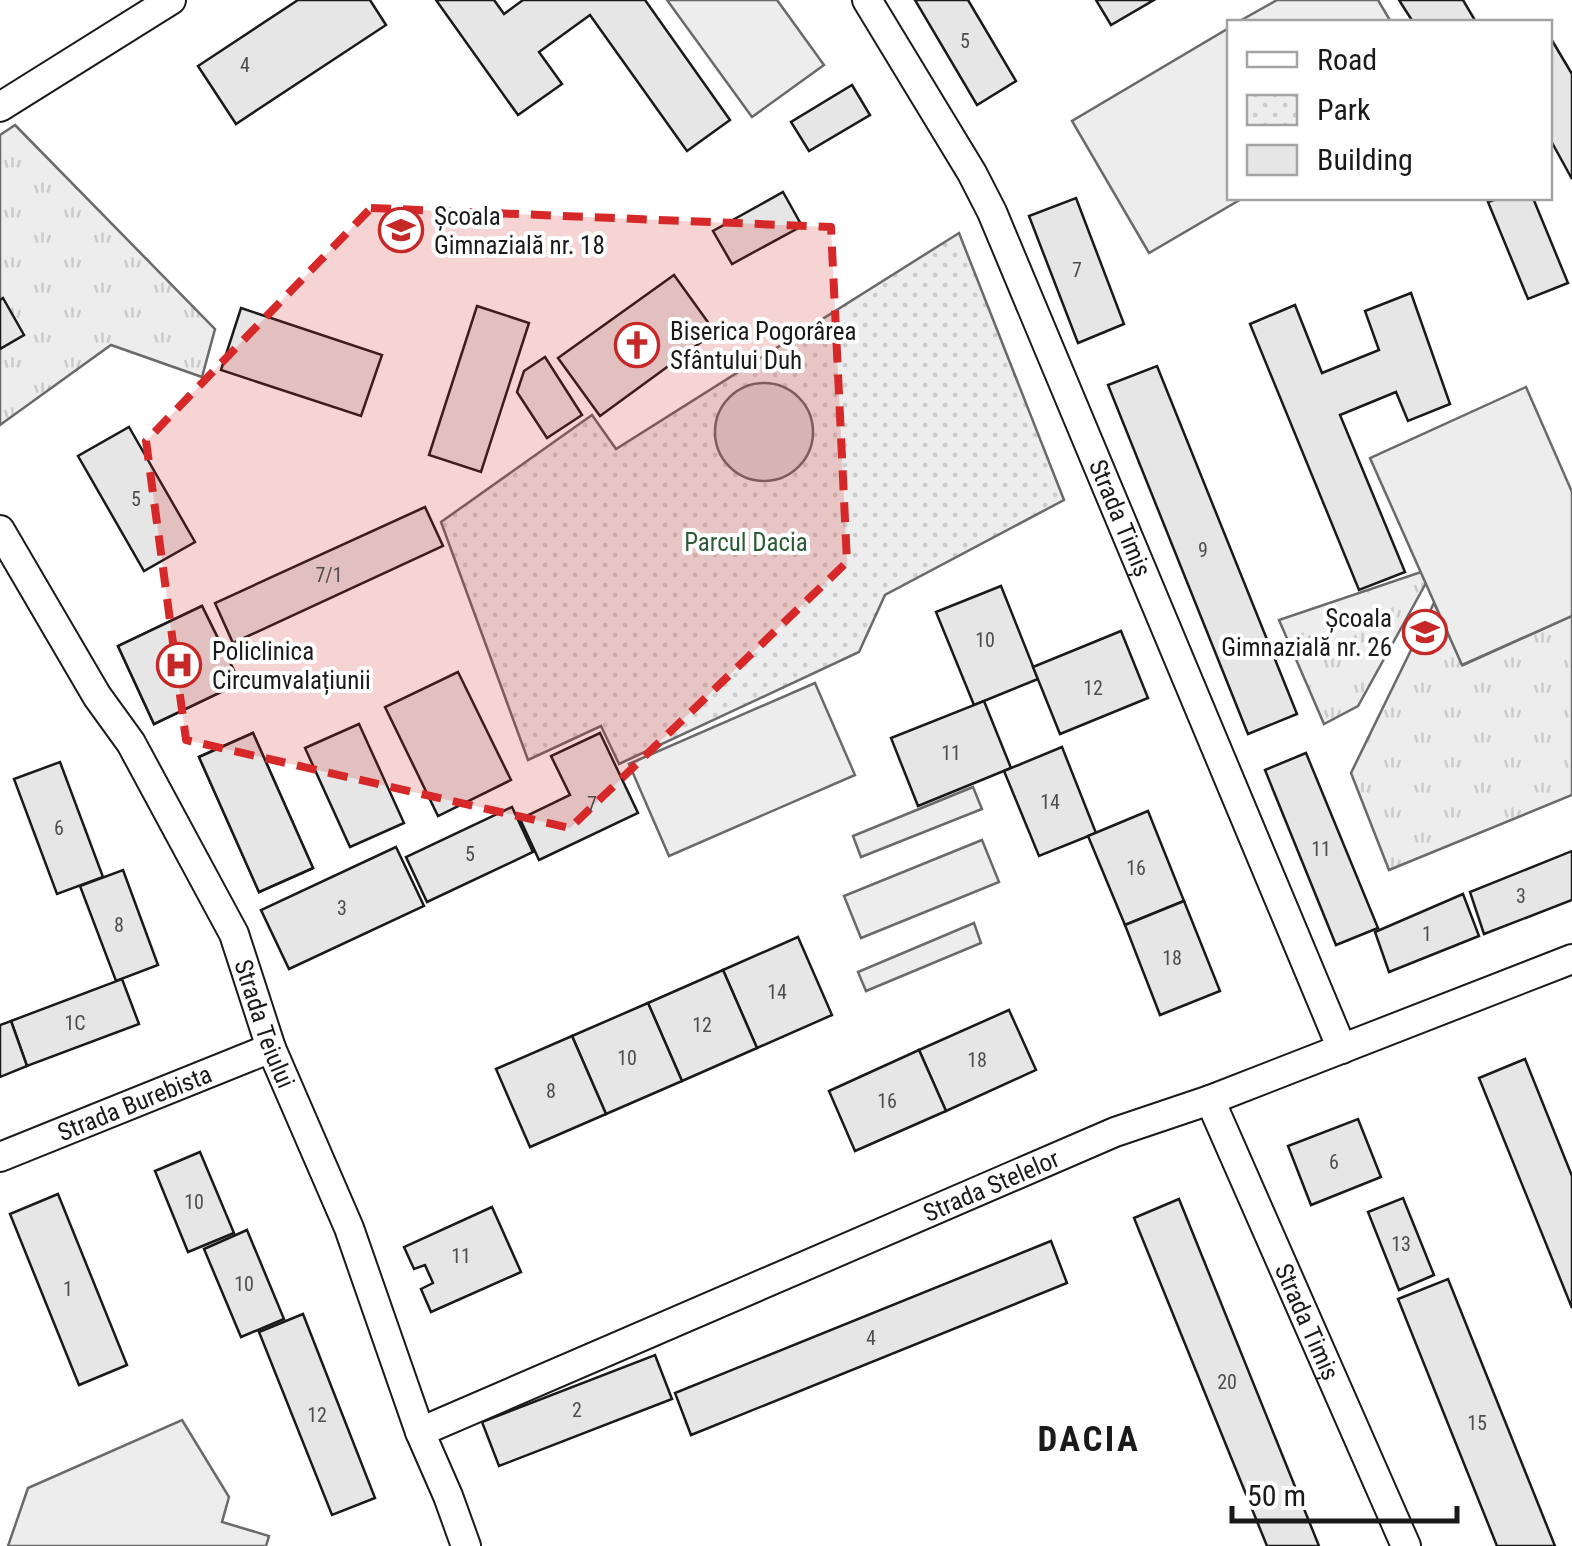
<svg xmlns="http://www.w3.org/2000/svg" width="1572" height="1546" font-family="'Roboto Condensed',sans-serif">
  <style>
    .grass { fill: url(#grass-tufts); stroke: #6a6a6a; stroke-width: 2.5 }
    .park { fill: url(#park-dots); stroke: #6a6a6a; stroke-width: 2.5 }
    .built { fill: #ededed; stroke: #6a6a6a; stroke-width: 2.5 }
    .water { fill: #d7d7d7; stroke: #6a6a6a; stroke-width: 2.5 }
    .building { fill: #e6e6e6; stroke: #1a1a1a; stroke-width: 2.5 }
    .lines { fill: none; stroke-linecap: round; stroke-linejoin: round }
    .street-casing { stroke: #1a1a1a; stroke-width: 32 }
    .street { stroke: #fff; stroke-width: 28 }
    .marked { fill: #d62828; fill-opacity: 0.2; stroke: #d62828; stroke-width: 8; stroke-dasharray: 20 12; stroke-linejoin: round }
    .labels { text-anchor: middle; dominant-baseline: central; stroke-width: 8; stroke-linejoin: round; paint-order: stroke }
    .number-label { font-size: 20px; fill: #4d4d4d }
    .poi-label { font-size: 25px; fill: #1a1a1a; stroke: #fff; text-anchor: start }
    .street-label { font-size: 25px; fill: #1a1a1a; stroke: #fff }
    .park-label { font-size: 25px; fill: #2b5a34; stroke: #fff }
    .district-label { font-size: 35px; font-weight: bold; letter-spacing: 2.5px; fill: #1a1a1a; stroke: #fff }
  </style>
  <defs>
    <pattern id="grass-tufts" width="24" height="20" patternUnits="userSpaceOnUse" patternTransform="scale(2.5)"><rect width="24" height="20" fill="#ededed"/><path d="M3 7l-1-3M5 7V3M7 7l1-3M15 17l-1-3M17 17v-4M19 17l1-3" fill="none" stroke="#cbcbcb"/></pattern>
    <pattern id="park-dots" width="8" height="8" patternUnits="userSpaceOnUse" patternTransform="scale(2.5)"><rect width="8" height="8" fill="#ededed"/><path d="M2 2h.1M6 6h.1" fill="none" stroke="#cbcbcb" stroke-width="1.8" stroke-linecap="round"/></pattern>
  </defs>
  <rect width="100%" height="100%" fill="#fff"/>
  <g class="grass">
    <path d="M15,125L215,329L202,377L111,345L0,425V135Z"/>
    <path d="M1421,572L1426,583L1358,706L1324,724L1279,620Z"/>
    <path d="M1434,603L1463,665L1572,616V795L1389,870L1351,773Z"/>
  </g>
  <path class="park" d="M959,233L1064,500L885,595L859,652L619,764L601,726L528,760L441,522L592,415L616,449Z"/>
  <g class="built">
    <path d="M667,0H777L824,65L752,117Z"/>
    <path d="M1277,0H1378L1391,22H1238Z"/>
    <path d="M1229,28L1230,198H1243L1149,253L1072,121Z"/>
    <path d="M1526,387L1572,492V616L1462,665L1370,458Z"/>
    <path d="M815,683L855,775L669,856L629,764Z"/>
    <path d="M973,787L982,809L861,857L853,836Z"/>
    <path d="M982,840L999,882L861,938L844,896Z"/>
    <path d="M974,923L981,943L866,991L858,972Z"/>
    <path d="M182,1420L229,1497L222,1522L269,1536L266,1546H8L28,1488Z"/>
  </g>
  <circle class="water" cx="764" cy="432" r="49"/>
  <g class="building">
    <path d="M298,0H370L386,25L236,124L198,66Z"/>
    <path d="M436,0H494L504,14L523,0H645L730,120L687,151L590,15L539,52L562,84L518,115Z"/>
    <path d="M915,0H968L1016,81L977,105Z"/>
    <path d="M1096,0H1154L1111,25Z"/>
    <path d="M1399,0H1463L1476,22H1413Z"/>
    <path d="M1550,37L1572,74V179L1550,139Z"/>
    <path d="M852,85L870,115L809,151L791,122Z"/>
    <path d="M783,192L802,226L732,264L713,231Z"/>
    <path d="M1076,198L1124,324L1078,343L1029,216Z"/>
    <path d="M1500,198H1533L1568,283L1528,299L1488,202Z"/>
    <path d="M674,275L715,332L600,416L558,358Z"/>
    <path d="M1411,293L1450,404L1408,421L1396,392L1340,415L1405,572L1359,590L1250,324L1295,305L1322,373L1379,350L1365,311Z"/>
    <path d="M3,298L24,335L0,349V300Z"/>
    <path d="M477,306L529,323L481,472L429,455Z"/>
    <path d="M241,308L382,355L361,416L221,370Z"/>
    <path d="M545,357L582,415L547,438L517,392L524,371Z"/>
    <path d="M1157,366L1297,714L1248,734L1108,385Z"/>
    <path d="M129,427L195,542L144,571L78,456Z"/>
    <path d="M425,507L443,546L233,643L215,603Z"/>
    <path d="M1001,586L1038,679L974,705L936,612Z"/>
    <path d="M202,606L240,683L154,724L118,646Z"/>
    <path d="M202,606L240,683L154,724L118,646Z"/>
    <path d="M1121,631L1148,698L1060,734L1033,667Z"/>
    <path d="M458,672L511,780L438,816L385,707Z"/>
    <path d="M984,701L1011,768L918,806L891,738Z"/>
    <path d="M359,724L404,823L350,847L305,748Z"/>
    <path d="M253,733L313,868L259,892L199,757Z"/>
    <path d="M253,733L313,868L259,892L199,757Z"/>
    <path d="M600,733L638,813L539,860L520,819L570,795L551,756Z"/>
    <path d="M1062,747L1096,833L1039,856L1004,771Z"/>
    <path d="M1306,753L1378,928L1336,945L1265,770Z"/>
    <path d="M60,762L103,877L57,894L14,779Z"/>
    <path d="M512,807L533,852L427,902L406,857Z"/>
    <path d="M1148,811L1184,901L1125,925L1088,836Z"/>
    <path d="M396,847L424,906L289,969L261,910Z"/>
    <path d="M1572,851V900L1484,934L1470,892Z"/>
    <path d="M123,870L158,965L116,981L80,886Z"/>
    <path d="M1463,894L1479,936L1389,972L1375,932Z"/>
    <path d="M1184,901L1220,991L1160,1015L1125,925Z"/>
    <path d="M798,937L832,1015L757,1048L723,970Z"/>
    <path d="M723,970L757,1048L682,1081L648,1003Z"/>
    <path d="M122,979L139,1024L27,1066L11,1021Z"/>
    <path d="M648,1003L682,1081L606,1114L572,1036Z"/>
    <path d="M1009,1010L1036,1070L946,1111L919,1050Z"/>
    <path d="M11,1021L27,1066L0,1077V1025Z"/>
    <path d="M572,1036L606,1114L530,1147L496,1069Z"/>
    <path d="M919,1050L946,1111L855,1151L829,1091Z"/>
    <path d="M1525,1059L1572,1176V1308L1479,1078Z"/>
    <path d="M1358,1119L1381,1177L1311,1205L1288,1146Z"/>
    <path d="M200,1152L234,1233L188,1252L155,1171Z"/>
    <path d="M58,1194L127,1365L79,1385L10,1214Z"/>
    <path d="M1403,1198L1434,1275L1399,1290L1368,1212Z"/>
    <path d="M1179,1199L1319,1546H1267L1134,1218Z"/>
    <path d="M492,1207L521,1272L431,1312L421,1289L433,1283L425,1265L414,1269L404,1247Z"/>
    <path d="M247,1230L284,1319L241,1337L204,1249Z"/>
    <path d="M1051,1241L1067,1283L691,1435L675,1393Z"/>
    <path d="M1448,1279L1555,1546H1497L1398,1299Z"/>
    <path d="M303,1314L375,1498L332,1515L259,1332Z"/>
    <path d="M655,1355L672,1399L499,1466L482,1422Z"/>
  </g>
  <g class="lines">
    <defs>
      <g id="street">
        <path id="s1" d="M867,0L972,173L992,212C1110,490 1225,770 1342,1049"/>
        <path d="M0,107L171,0"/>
        <path id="s2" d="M0,530L97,696L131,743L234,934L271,1048L349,1228L420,1432L448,1496L466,1546"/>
        <path id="s3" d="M1210,1100L1406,1546"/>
        <path id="s4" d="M0,1157L271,1048"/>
        <path id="s5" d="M420,1432L1115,1132L1210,1100L1572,959"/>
      </g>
    </defs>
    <use href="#street" class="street-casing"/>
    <use href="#street" class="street"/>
  </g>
  <path class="marked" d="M371,208L831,227L847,562L570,828L186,740L146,441Z"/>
  <defs>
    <symbol id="school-ring" viewBox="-11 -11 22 22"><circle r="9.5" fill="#fff" stroke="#c62828" stroke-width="1.5"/><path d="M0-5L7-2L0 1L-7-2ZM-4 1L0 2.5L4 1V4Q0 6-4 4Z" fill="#c62828"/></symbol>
    <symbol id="church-ring" viewBox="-11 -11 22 22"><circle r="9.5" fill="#fff" stroke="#c62828" stroke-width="1.5"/><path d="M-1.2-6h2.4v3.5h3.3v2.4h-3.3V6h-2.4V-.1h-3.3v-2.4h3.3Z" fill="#c62828"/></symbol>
    <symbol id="hospital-ring" viewBox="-11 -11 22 22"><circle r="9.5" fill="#fff" stroke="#c62828" stroke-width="1.5"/><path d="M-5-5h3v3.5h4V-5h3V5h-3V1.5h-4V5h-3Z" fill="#c62828"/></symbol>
  </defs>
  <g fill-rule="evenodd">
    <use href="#school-ring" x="376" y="205" width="50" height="50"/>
    <use href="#church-ring" x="612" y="320" width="50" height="50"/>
    <use href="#school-ring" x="1400" y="607" width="50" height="50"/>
    <use href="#hospital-ring" x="154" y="640" width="50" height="50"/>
  </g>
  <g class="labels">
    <g class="number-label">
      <text x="965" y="41">5</text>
      <text x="245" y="65">4</text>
      <text x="1077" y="270">7</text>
      <text x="136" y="499">5</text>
      <text x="1203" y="550">9</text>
      <text x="329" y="575">7/1</text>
      <text x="985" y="640">10</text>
      <text x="1093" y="688">12</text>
      <text x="951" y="753">11</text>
      <text x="1050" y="802">14</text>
      <text x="592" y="804">7</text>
      <text x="59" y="828">6</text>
      <text x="1321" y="849">11</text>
      <text x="470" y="854">5</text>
      <text x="1136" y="868">16</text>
      <text x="1521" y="896">3</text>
      <text x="342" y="908">3</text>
      <text x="119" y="925">8</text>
      <text x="1427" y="934">1</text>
      <text x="1172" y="958">18</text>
      <text x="777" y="992">14</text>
      <text x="75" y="1023">1C</text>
      <text x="702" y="1025">12</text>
      <text x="627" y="1058">10</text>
      <text x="977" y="1060">18</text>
      <text x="551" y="1091">8</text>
      <text x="887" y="1101">16</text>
      <text x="1334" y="1162">6</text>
      <text x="194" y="1202">10</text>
      <text x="1401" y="1244">13</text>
      <text x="461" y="1256">11</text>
      <text x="244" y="1284">10</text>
      <text x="68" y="1289">1</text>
      <text x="871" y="1338">4</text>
      <text x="1227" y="1382">20</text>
      <text x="577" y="1410">2</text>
      <text x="317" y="1415">12</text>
      <text x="1477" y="1423">15</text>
    </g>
    <g class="poi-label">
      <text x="434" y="216">Școala<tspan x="434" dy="29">Gimnazială nr. 18</tspan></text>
      <text x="670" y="331">Biserica Pogorârea<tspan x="670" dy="29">Sfântului Duh</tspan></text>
      <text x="1392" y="618" text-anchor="end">Școala<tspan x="1392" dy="29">Gimnazială nr. 26</tspan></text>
      <text x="212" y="651">Policlinica<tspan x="212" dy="29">Circumvalațiunii</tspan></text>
    </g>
    <g class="street-label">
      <text stroke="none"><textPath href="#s1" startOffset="578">Strada Timiș</textPath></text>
      <text stroke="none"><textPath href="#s2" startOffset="562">Strada Teiului</textPath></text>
      <text stroke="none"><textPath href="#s4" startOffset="145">Strada Burebista</textPath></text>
      <text stroke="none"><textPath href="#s5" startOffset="622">Strada Stelelor</textPath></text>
      <text stroke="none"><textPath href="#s3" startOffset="242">Strada Timiș</textPath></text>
    </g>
    <g class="park-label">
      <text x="746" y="542">Parcul Dacia</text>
    </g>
    <g class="district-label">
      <text x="1089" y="1439">DACIA</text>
    </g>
  </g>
  <rect x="1227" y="20" width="325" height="180" fill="#ffffff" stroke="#a3a3a3" stroke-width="2.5"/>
  <rect x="1247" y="52" width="50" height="15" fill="#ffffff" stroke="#a3a3a3" stroke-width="2.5"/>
  <text x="1317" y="70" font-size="30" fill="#1a1a1a">Road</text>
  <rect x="1247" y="95" width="50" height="30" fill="url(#park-dots)" stroke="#a3a3a3" stroke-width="2.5"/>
  <text x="1317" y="120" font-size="30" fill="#1a1a1a">Park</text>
  <rect x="1247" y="145" width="50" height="30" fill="#e6e6e6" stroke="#a3a3a3" stroke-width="2.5"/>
  <text x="1317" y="170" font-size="30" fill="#1a1a1a">Building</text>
  <path d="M1232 1506v15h225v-15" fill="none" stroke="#1a1a1a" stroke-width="5"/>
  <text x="1247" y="1506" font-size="30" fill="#1a1a1a" stroke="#ffffff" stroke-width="8" paint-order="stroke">50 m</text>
</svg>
